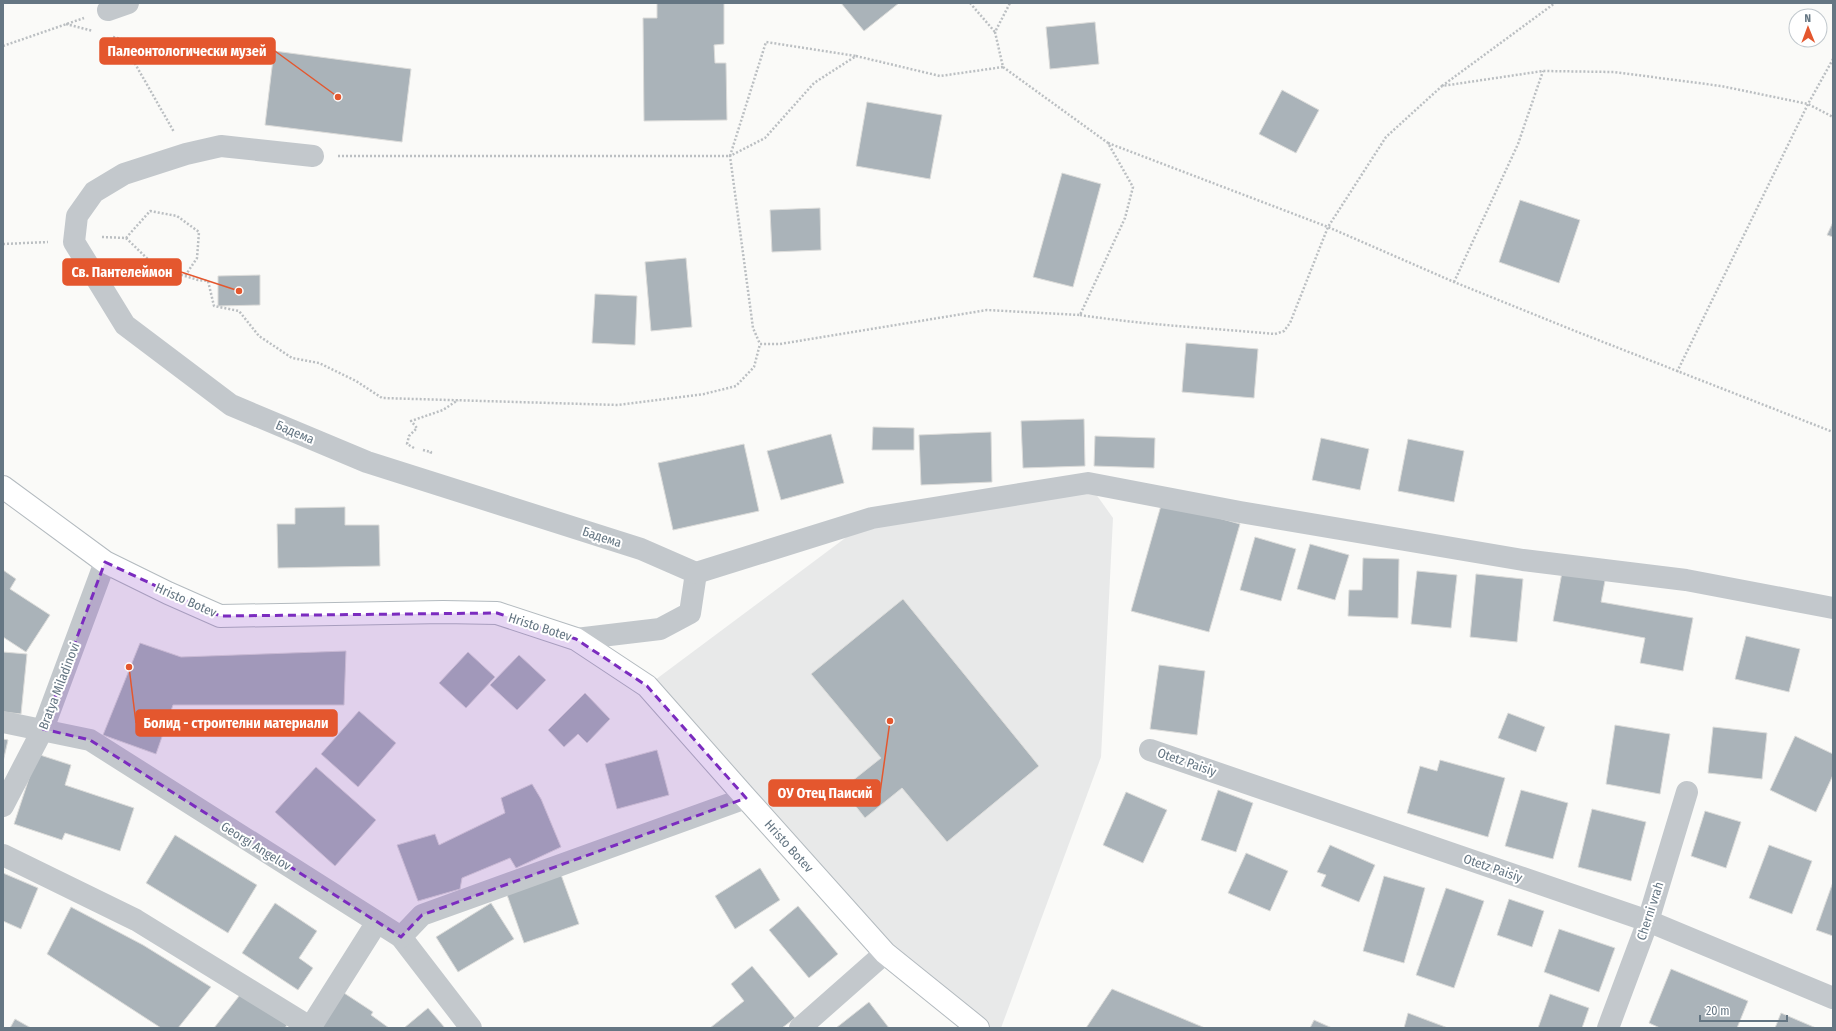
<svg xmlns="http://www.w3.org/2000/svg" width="1836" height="1031" font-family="'Fira Sans Condensed',sans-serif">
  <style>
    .built { fill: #e8e9e9 }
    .building { fill: #aab3b9; stroke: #dcdcda }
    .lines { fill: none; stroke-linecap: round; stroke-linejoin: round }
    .secondary-casing { stroke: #b3babf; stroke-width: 24 }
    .path { stroke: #bbbfc2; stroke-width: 2.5; stroke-dasharray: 2 2; stroke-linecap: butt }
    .street { stroke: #c3c8cc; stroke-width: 22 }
    .secondary { stroke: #fff; stroke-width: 22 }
    .marked { fill: #7b2cbf; fill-opacity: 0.2; stroke: #7b2cbf; stroke-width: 3; stroke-dasharray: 8 5; stroke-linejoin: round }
    .labels { text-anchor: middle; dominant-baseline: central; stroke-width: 4; stroke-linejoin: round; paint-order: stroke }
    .street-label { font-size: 13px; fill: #657683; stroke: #fff }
    .leader { fill: none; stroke: #e4572e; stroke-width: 1.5 }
    .callout-dot { fill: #e4572e; stroke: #fff; stroke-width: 1.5 }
    .callout { fill: #e4572e; stroke: #e4572e; stroke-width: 1.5 }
    .callout-label { font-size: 14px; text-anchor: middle; font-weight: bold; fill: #fff }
  </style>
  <rect width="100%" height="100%" fill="#fafaf8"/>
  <path class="built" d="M1088,483L1113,518L1101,757L1001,1028H978L885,953L647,686L872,518Z"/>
  <g class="building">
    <path d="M657,3H724V44L714,45L715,63H726L727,120L644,121L643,18H657Z"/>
    <path d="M841,3H899L864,31Z"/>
    <path d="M1095,22L1099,64L1050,69L1046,27Z"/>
    <path d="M274,51L411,69L402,142L265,125Z"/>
    <path d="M1282,90L1319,110L1296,153L1259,134Z"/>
    <path d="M867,102L942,115L930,179L856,166Z"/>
    <path d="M1062,173L1101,184L1073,287L1033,277Z"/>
    <path d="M1520,200L1580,220L1559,283L1499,262Z"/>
    <path d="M820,208L821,250L772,252L770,210Z"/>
    <path d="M1833,222V237L1827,235Z"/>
    <path d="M686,258L692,327L651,331L645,262Z"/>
    <path d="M260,275V305L218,306V276Z"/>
    <path d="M595,294L637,296L635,345L592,343Z"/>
    <path d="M1186,343L1258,349L1254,398L1182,392Z"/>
    <path d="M1084,419L1085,466L1023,468L1021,421Z"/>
    <path d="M873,427L914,428V450H872Z"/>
    <path d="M991,432L992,482L921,485L919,435Z"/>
    <path d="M831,434L844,483L781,500L767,451Z"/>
    <path d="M1095,436L1155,438L1154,468L1094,466Z"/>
    <path d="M1321,438L1369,449L1360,490L1312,480Z"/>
    <path d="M1408,439L1464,451L1454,502L1398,491Z"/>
    <path d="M744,444L759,511L673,530L658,463Z"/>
    <path d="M1162,502L1240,524L1209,632L1131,611Z"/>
    <path d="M345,507V525H379L380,566L278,568L277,524H295V508Z"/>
    <path d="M1255,537L1296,549L1281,601L1240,590Z"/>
    <path d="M1310,544L1349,555L1335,600L1297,589Z"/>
    <path d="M1363,558L1399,559L1398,618L1348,616L1349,590H1362Z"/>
    <path d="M1563,567L1606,575L1601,602L1693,618L1683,671L1640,663L1645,638L1553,621Z"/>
    <path d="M3,570L16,579L10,589L50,615L26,652L3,637Z"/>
    <path d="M1417,571L1457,575L1451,628L1411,624Z"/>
    <path d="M1476,574L1523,579L1517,642L1470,637Z"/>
    <path d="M903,599L1039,766L947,842L902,788L865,818L842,789L881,758L811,674Z"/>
    <path d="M1746,636L1800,649L1789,692L1735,679Z"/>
    <path d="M140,643L181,657L346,651L344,705H173L156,754L103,735Z"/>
    <path d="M3,652L27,654L21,714L3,712Z"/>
    <path d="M468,652L495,677L466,708L439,683Z"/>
    <path d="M519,655L546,680L517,710L490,685Z"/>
    <path d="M1159,665L1205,671L1197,735L1150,729Z"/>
    <path d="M585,693L610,719L587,743L578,734L564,747L548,730Z"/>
    <path d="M359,711L396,743L358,787L321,754Z"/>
    <path d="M1508,713L1545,727L1536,752L1498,738Z"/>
    <path d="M1615,725L1670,734L1660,794L1606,784Z"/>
    <path d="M1713,727L1767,733L1762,779L1708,773Z"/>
    <path d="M1795,736L1833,754V775L1816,812L1770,790Z"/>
    <path d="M3,739L8,740L3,762Z"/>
    <path d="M657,750L669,795L617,809L605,764Z"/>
    <path d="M37,754L71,765L65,785L134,808L120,851L65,833L62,840L14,824Z"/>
    <path d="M1440,760L1505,778L1488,837L1407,813L1420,766L1437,771Z"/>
    <path d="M316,767L376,820L335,866L275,812Z"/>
    <path d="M532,784L541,799L561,847L516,868L510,858L462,878L460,889L418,901L397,845L435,834L439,845L505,813L501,798Z"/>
    <path d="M1218,790L1253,803L1236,852L1201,840Z"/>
    <path d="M1521,790L1568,803L1553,859L1505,846Z"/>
    <path d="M1126,792L1167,810L1143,863L1103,845Z"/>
    <path d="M1592,809L1646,822L1631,881L1578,867Z"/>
    <path d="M1705,811L1741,822L1726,868L1691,856Z"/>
    <path d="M175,835L257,885L228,933L146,883Z"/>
    <path d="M1330,845L1375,865L1359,902L1321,886L1326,875L1317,872Z"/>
    <path d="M1769,845L1812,861L1792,914L1749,898Z"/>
    <path d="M1246,853L1288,871L1270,911L1228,893Z"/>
    <path d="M760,868L780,900L735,929L715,896Z"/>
    <path d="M560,872L579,924L524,943L506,892Z"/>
    <path d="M3,873L38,888L21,929L3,921Z"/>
    <path d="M1384,876L1425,888L1404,963L1363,951Z"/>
    <path d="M1833,882V936L1816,930Z"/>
    <path d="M1446,888L1484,901L1454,988L1416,975Z"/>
    <path d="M1509,899L1544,911L1532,947L1497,935Z"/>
    <path d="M275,903L317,931L299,958L313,968L298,990L242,953Z"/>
    <path d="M491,903L514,939L458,972L436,937Z"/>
    <path d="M798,906L838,954L809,978L769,930Z"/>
    <path d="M71,907L143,945L211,987L178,1028H161L47,954Z"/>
    <path d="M1559,929L1615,948L1599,992L1544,972Z"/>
    <path d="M752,966L795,1018L782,1028H710L744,1001L731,984Z"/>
    <path d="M1671,969L1748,1001L1737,1028H1660L1649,1023Z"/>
    <path d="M1112,989L1205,1028H1086Z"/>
    <path d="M243,991L287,1025L285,1028H214Z"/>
    <path d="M344,993L373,1012L371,1015L389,1028H321Z"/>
    <path d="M1550,994L1589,1008L1582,1028H1538Z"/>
    <path d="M869,1002L889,1028H836Z"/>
    <path d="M428,1008L445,1028H404Z"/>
    <path d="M1408,1013L1448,1028H1404Z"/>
    <path d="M1781,1013L1816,1028H1775Z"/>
    <path d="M15,1019L31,1028H10Z"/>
    <path d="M1314,1020L1332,1028H1310Z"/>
  </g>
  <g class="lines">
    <defs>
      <path id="secondary" d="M3,487L105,562L168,593L220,616L443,612L497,613L576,639L647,686L746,798L885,953L978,1028"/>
    </defs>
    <use href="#secondary" class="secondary-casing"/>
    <g class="path">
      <path d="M970,3L995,32"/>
      <path d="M66,24L93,31"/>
      <path d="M113,37L121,39L174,132"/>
      <path d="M3,46L84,18"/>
      <path d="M1003,67L1108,143L1133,187L1125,218L1080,315L987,310L780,344H760L753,328L730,156L765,138L814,83L856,56L940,76L1003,67L995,32L1010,3"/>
      <path d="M1442,86L1555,3"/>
      <path d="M1108,143L1328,227L1454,282L1570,329L1833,432"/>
      <path d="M338,156H730L766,42L856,56"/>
      <path d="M102,237L126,238L156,267L198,280L208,281L214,306L239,311L259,336L292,358L319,363L356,381L382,398L618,405L704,394L736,386L754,367L760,344"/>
      <path d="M126,238L150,211L177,216L199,232L197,258L185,276"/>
      <path d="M3,244L48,242"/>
      <path d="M1454,282L1518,144L1543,71"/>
      <path d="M1080,315C1145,325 1210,328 1275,334L1284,331L1290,323L1328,227L1386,137L1442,86L1543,71L1614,72L1721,86L1808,104L1833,117"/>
      <path d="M1677,372L1808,104L1833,59"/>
      <path d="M414,448L407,444L409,436L417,428L411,421L443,410L458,400"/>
      <path d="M423,450L431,452L430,455"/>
    </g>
    <g class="street">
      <path d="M108,10L128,3"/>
      <path d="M313,156L221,146L186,154L124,174L94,192L77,216L74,242L125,325L231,405L367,462L641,549L696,573L690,613L660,629L576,639"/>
      <path d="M696,573L872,518L1088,483L1240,512L1523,560L1686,580L1833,608"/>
      <path d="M3,722L90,740L401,937L471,1028"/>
      <path d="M1150,750L1648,921L1833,998"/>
      <path d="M3,806L43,729L105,562"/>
      <path d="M3,855L136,920L310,1027"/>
      <path d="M401,937L422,915L746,798"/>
      <path d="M310,1028L377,922"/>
      <path d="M800,1028L885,953"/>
      <path d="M1608,1028L1648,921L1687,792"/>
    </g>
    <use href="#secondary" class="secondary"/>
  </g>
  <path class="marked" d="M105,562L220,616L497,613L576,639L647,686L746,798L422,915L401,937L90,740L43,729Z"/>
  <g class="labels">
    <g class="street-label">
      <text transform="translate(295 432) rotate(23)">Бадема</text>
      <text transform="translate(602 537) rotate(18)">Бадема</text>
      <text transform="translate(186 600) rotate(24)">Hristo Botev</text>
      <text transform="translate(540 627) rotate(18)">Hristo Botev</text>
      <text transform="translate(59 686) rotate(-69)">Bratya Miladinovi</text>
      <text transform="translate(1187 762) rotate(19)">Otetz Paisiy</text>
      <text transform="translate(256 846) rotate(32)">Georgi Angelov</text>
      <text transform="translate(789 846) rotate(48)">Hristo Botev</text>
      <text transform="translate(1493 868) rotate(19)">Otetz Paisiy</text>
      <text transform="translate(1650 911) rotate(-72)">Cherni vrah</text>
    </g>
  </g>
  <path class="leader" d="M338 97L275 51M239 291L181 272M129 667L136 723M890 721L880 793"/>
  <g class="callout-dot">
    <circle cx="338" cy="97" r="4"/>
    <circle cx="239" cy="291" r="4"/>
    <circle cx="129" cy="667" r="4"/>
    <circle cx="890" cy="721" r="4"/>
  </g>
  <g class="callout">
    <rect x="100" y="38" width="175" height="26" rx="4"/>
    <rect x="63" y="259" width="118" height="26" rx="4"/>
    <rect x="136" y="710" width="201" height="26" rx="4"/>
    <rect x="769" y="780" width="111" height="26" rx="4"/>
  </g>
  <g class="callout-label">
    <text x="187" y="56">Палеонтологически музей</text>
    <text x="122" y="277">Св. Пантелеймон</text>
    <text x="236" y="728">Болид - строителни материали</text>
    <text x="825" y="798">ОУ Отец Паисий</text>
  </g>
  <rect width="1836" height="1031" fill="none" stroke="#657683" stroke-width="8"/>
  <g transform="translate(1808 28) rotate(359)"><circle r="19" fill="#ffffff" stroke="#c1c8cd"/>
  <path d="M0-3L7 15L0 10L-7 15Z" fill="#e4572e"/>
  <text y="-6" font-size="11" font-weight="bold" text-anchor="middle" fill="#657683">N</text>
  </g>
  <path d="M1700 1015v6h87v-6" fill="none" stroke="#657683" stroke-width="2"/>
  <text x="1706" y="1015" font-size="12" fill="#657683" stroke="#ffffff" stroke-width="3" paint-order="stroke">20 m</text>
</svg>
